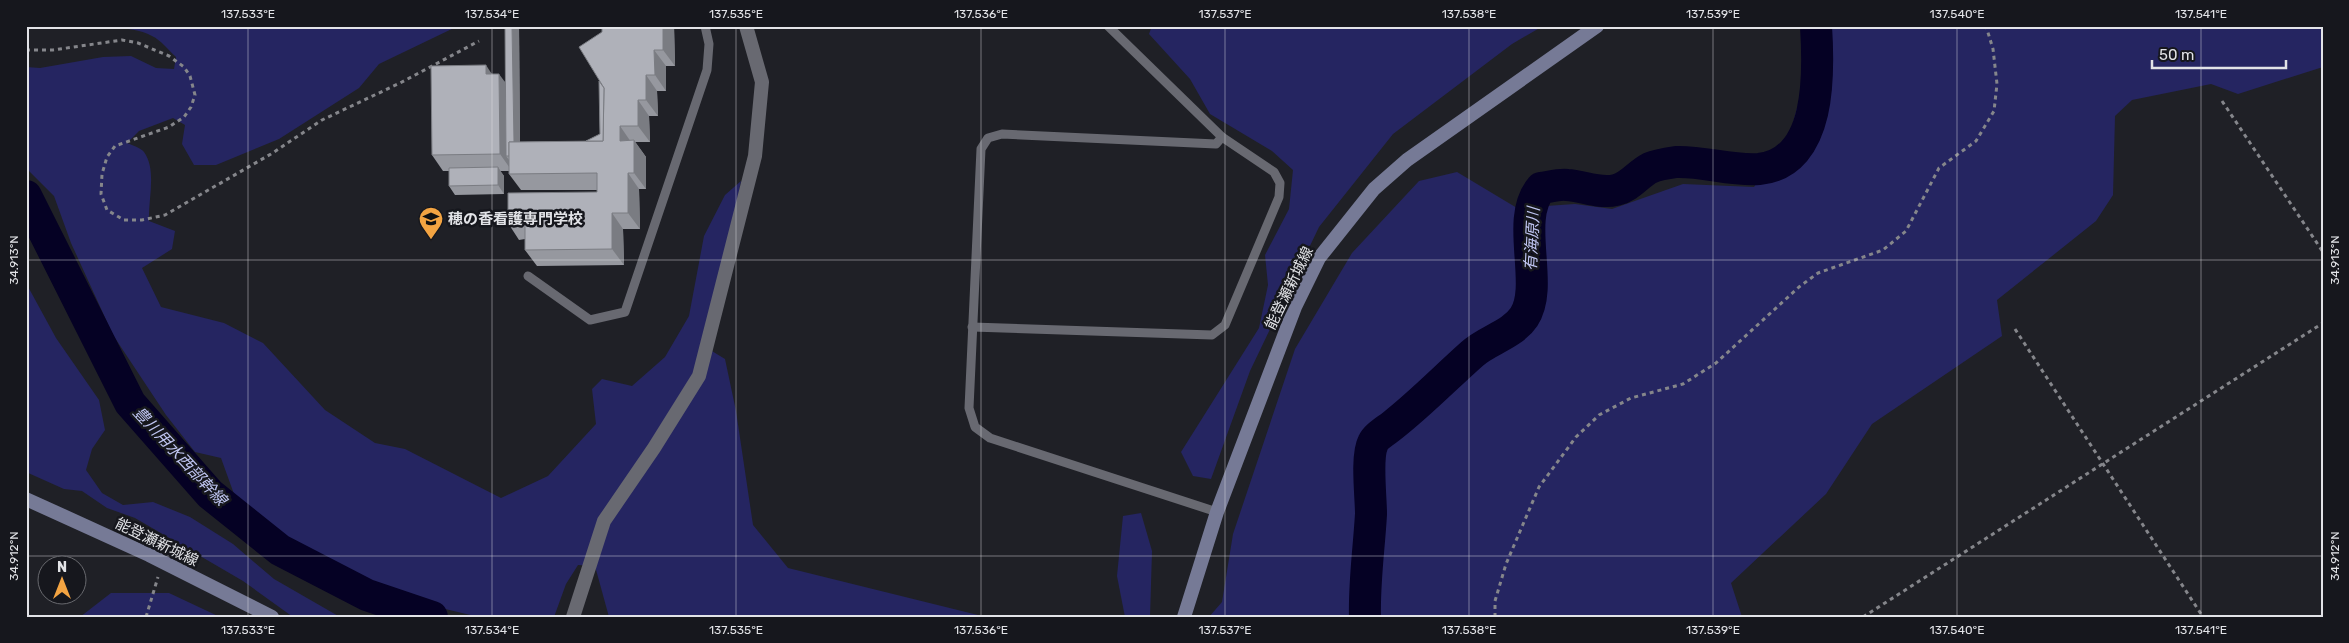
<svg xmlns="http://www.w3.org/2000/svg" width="2349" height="643" font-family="Rubik,'Noto Sans JP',sans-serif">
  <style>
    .green { fill: #252561 }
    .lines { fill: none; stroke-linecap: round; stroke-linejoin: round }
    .river { stroke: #050124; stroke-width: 32 }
    .path { stroke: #85868b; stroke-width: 3; stroke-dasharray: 4 4; stroke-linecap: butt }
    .service { stroke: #686971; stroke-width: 9 }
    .minor { stroke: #686971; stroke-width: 14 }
    .secondary { stroke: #767a96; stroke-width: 14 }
    .wall { fill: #96989f }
    .shaded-wall { fill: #7a7c82 }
    .building { fill: #afb1b9; stroke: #7a7c82 }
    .ticks { fill: none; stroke: #e2e3e7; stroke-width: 1; stroke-opacity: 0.45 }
    .labels { text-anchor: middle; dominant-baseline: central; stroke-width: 5; stroke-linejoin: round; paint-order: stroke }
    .poi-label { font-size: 15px; font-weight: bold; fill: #e2e3e7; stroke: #16171d; text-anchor: start }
    .street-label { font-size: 15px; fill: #e2e3e7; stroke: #16171d }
    .water-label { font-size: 16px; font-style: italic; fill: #bfc5f1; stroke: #16171d }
    .neatline { fill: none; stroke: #e2e3e7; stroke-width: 2 }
    .ticks-label { font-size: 12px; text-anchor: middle; fill: #e2e3e7 }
  </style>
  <rect width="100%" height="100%" fill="#1f2026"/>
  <g class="green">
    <path d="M74,26H458L379,64L359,88L279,139L216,165H194L182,144L185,125L173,118L139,131L127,143C132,145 141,148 144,152C157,170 148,199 149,221L175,231L172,249L142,268L161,307L224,323L263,343L325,410L375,443L405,449L501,498L548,476L596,424L592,389L602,379L632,386L665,357L689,316L704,236L725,195L741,181L725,261L702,345L725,359L736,411L753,525L788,568L986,617H609L595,566L578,565L566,584L554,617H479L424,604L340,568L267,527L234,494L221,458L195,452L166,415L113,335L71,243L54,196L26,168V67L40,68L103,57L131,56L156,68L174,69L176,57C169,51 161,40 152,36C128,23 99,31 74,26Z"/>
    <path d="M1152,26H1543L1512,44L1393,134L1319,227L1250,371L1211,479L1193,476L1181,452L1259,328L1268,285L1265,255L1289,209L1293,170L1272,151L1210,114L1190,79L1149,34Z"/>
    <path d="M1811,26H2323V67L2238,94L2211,84L2132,100L2115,116L2113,195L2096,221L1997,300L2002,336L1872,424L1826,494L1731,583L1742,617H1209L1222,602L1233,534L1295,349L1352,253L1419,181L1457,172L1517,208L1575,204L1612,209L1683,184L1754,187L1788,141L1808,68Z"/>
    <path d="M26,283L56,338L99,400L105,430L92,449L86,470L102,493L123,505L153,502L190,517L233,544L274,579L340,617H293L243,581L135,518L107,508L82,491L64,489L26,472Z"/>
    <path d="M1141,513L1152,551L1150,617H1125L1117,576L1123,516Z"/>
    <path d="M111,593H169L220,617H80Z"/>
  </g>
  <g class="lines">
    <g class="river">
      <path d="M26,196L130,403L210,494L280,550L367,595L432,617"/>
      <path d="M1365,617C1364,582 1369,549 1371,514C1371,497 1366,457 1373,443C1376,436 1387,430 1393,425C1421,403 1445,378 1472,354C1487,340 1512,335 1524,317C1545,285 1514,220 1541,188C1549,187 1559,184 1567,185C1583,186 1599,194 1616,190C1630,187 1638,174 1650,168C1657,165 1669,163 1676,162C1704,161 1731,171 1759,169C1822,163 1819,72 1816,26"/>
    </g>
    <g class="path">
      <path d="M26,50H53L122,40L138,43L169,56L184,67L190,76L195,95L191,107L184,117L169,127L115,146L107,157L102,174L101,194L107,210L124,220H142L165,215L271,154L322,120L400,83L479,41"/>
      <path d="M2222,101L2323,252"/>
      <path d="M2015,329L2203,617"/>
      <path d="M146,617L158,577"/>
      <path d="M1495,617V601L1506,564L1539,487L1576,437L1599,415L1631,398L1683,384L1716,363L1799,287L1818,273L1883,250L1906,231L1939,168L1976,141L1994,111L1997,84L1993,49L1986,26"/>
      <path d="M1863,617L2323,323"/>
    </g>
    <g class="service">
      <path d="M528,276L590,320L625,312L707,70L709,44L705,26"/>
      <path d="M972,327L1212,335L1225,325L1279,197L1280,183L1274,172L1222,137L1108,26"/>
      <path d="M1217,512L990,438L975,427L969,408L981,149L988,138L1002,134L1216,144L1222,137"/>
    </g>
    <path class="minor" d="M573,617L604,521L654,448L699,376L755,156L762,82L746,26"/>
    <g class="secondary">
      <path d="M26,499L149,555L272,617"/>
      <path d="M1184,617L1217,512L1295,307L1319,258L1374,189L1407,160L1597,26"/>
    </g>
  </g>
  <path class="wall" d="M505,26H519L520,142L586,141L600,134L599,81L674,26L675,66H666V91H657L658,116H649L650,142H635L646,157V189H639L640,229H623L624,265L537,266L525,250V239L519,240L508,223L597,192V190H521L509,174V171H500L504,176V194L455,195L449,186V171H443L432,155L491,74L505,82Z"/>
  <g class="shaded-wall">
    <path d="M512,26H519L520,149L514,142Z"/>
    <path d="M663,26H674L675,66L663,50Z"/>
    <path d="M654,50L666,66V91L655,75Z"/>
    <path d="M486,65L497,82L486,74Z"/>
    <path d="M499,74L511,90L506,156L512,164V171L500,154Z"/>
    <path d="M646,75L657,91L658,116L646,100Z"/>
    <path d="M638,100L649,116L650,142L638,126Z"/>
    <path d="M620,126L631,142L620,141Z"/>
    <path d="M634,140L646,157V189L634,173Z"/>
    <path d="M498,167L504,176V194L498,185Z"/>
    <path d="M628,173L639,189L640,229L628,213Z"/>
    <path d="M612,213L623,229L624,265L612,249Z"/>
  </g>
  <g class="building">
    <path d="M505,26H512L514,142H509V156H506Z"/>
    <path d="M602,26H663V50H654L655,75H646V100H638V126H620V141L634,140V173H628V213H612V249L525,250V223H508V193L597,192V173L509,174V142L603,141L604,88L579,47L602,32Z"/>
    <path d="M486,65V74H499L500,154L432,155L431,66Z"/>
    <path d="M599,81L604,88L603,141H586L600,134Z"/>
    <path d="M498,167V185L449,186V168Z"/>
  </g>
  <path class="ticks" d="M248,26V617M492,26V617M736,26V617M981,26V617M1225,26V617M1469,26V617M1713,26V617M1957,26V617M2201,26V617M26,260H2323M26,556H2323"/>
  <defs>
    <symbol id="university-pin" viewBox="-11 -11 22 30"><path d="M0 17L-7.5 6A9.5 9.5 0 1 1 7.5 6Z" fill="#f3a442" stroke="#16171d"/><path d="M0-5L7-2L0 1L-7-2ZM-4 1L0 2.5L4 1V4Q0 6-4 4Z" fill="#111"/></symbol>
  </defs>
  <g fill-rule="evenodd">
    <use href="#university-pin" x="417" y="205" width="28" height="38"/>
  </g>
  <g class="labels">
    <g class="poi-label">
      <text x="448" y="219">穂の香看護専門学校</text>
    </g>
    <g class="street-label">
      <text transform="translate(1289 288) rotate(-64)">能登瀬新城線</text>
      <text transform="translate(157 542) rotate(26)">能登瀬新城線</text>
    </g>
    <g class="water-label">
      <text transform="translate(1532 239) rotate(-87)">有海原川</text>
      <text transform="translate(180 456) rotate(47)">豊川用水西部幹線</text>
    </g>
  </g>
  <rect width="2349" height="643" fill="none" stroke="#16171d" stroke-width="55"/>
  <g transform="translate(62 580)"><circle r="24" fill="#16171d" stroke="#68696e"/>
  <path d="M0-4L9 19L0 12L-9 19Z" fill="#f3a442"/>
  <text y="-8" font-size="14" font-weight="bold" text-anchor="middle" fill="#e2e3e7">N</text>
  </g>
  <path d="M2152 60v8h134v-8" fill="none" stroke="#e2e3e7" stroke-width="2.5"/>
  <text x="2159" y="60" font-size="15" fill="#e2e3e7" stroke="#16171d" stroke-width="4" paint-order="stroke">50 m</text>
  <rect x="28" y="28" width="2294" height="588" class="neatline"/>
  <g class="ticks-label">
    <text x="248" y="18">137.533°E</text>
    <text x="492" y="18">137.534°E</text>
    <text x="736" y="18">137.535°E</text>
    <text x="981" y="18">137.536°E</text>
    <text x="1225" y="18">137.537°E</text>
    <text x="1469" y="18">137.538°E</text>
    <text x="1713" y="18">137.539°E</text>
    <text x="1957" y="18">137.540°E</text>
    <text x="2201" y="18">137.541°E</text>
    <text transform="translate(14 260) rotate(-90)" y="4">34.913°N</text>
    <text transform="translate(2335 260) rotate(-90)" y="4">34.913°N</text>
    <text transform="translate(14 556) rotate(-90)" y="4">34.912°N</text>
    <text transform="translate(2335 556) rotate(-90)" y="4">34.912°N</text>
    <text x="248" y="634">137.533°E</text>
    <text x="492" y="634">137.534°E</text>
    <text x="736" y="634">137.535°E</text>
    <text x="981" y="634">137.536°E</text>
    <text x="1225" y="634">137.537°E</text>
    <text x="1469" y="634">137.538°E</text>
    <text x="1713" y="634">137.539°E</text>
    <text x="1957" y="634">137.540°E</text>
    <text x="2201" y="634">137.541°E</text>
  </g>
</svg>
